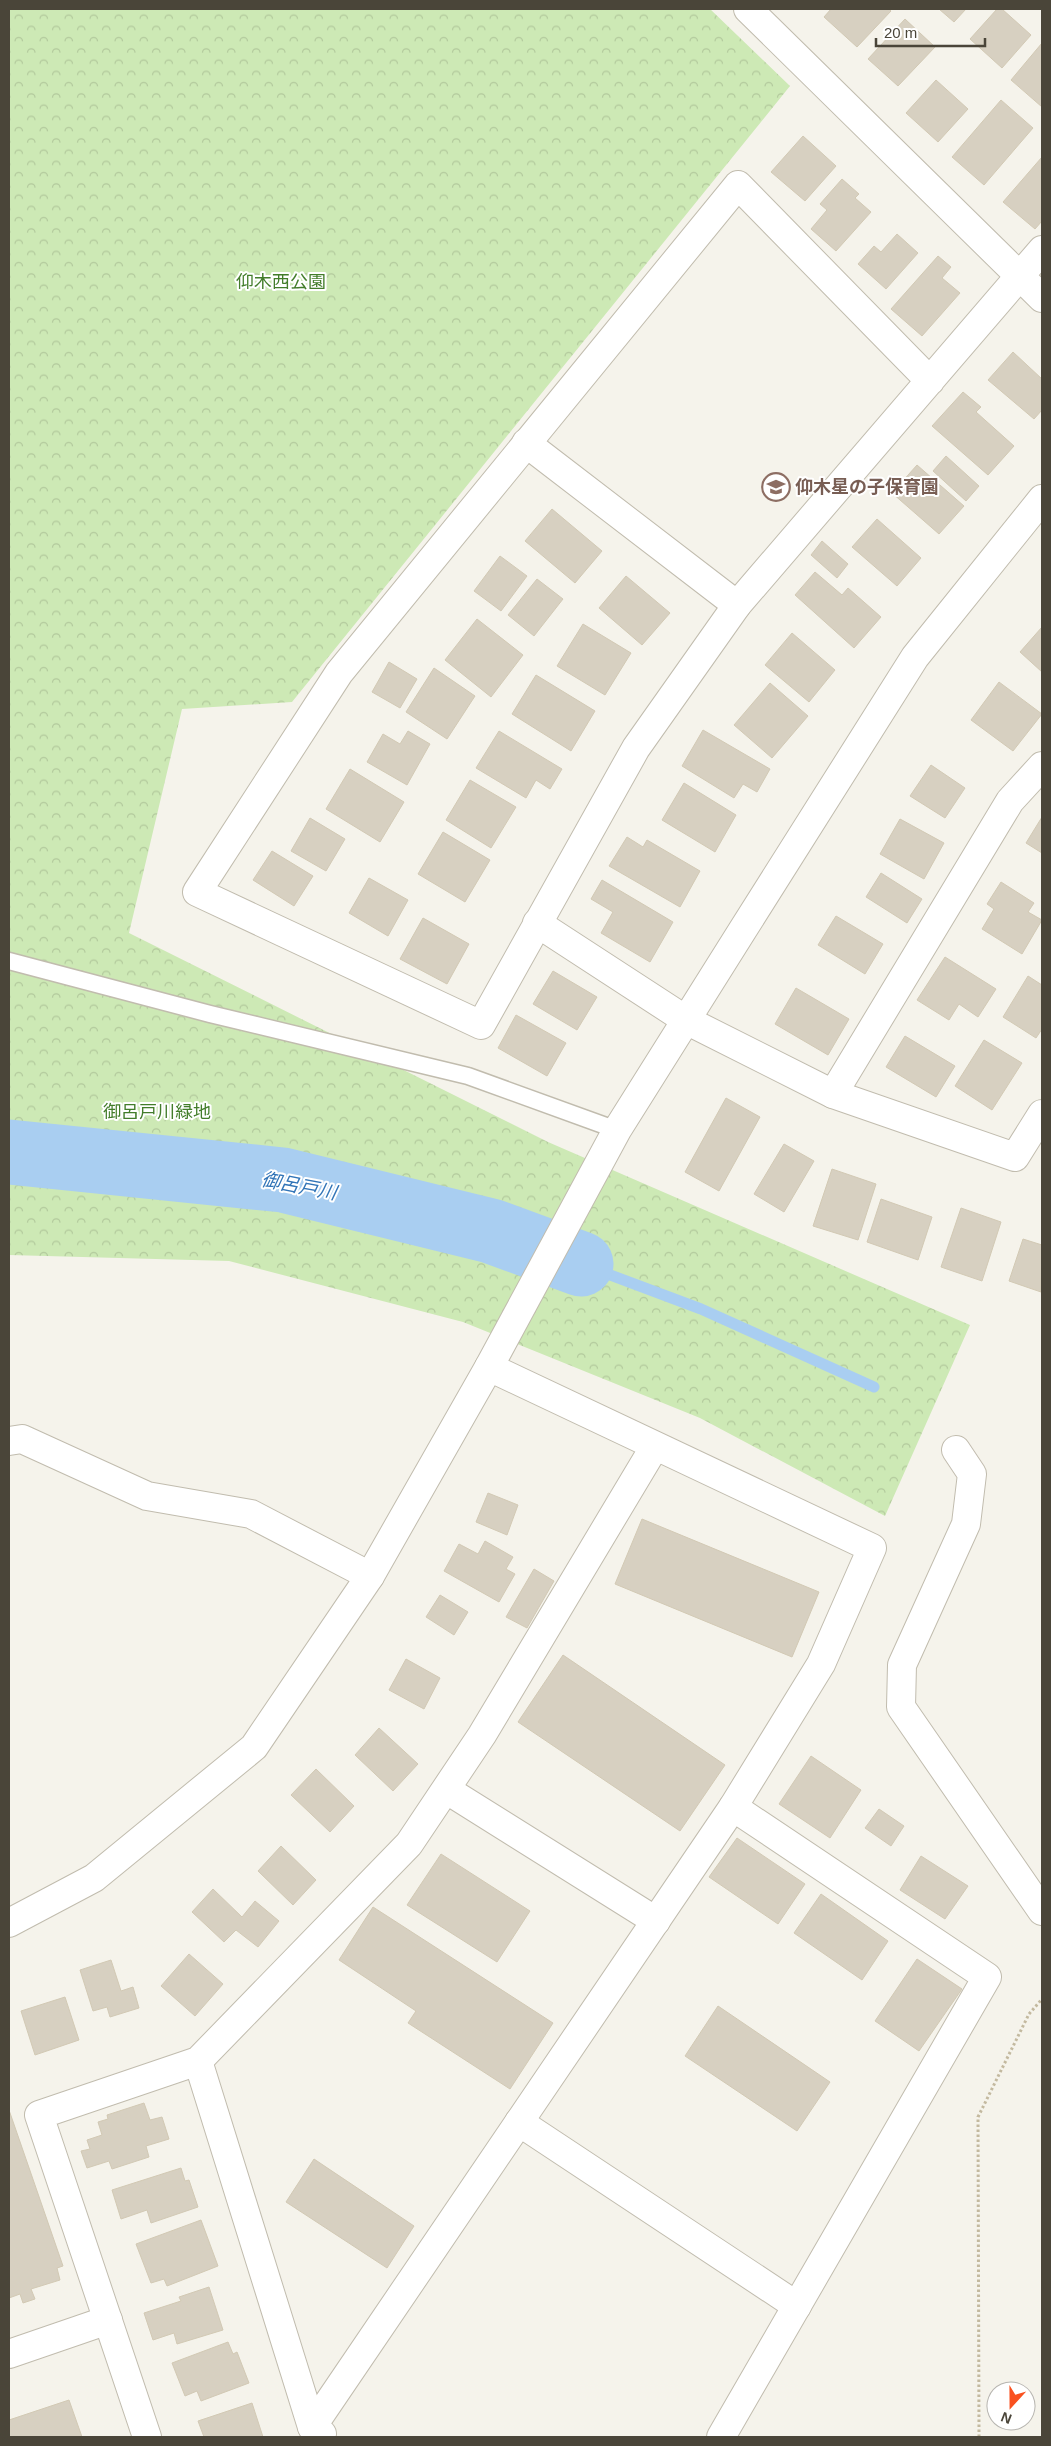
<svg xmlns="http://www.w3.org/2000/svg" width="1051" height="2446" font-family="Arial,'Noto Sans JP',sans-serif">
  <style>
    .forest { fill: url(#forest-crowns) }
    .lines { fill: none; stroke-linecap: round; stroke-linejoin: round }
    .stream { stroke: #a9cef1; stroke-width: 11 }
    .river { stroke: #a9cef1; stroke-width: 65 }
    .building { fill: #d7d0c1; stroke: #d2c9b4 }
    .service-casing { stroke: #c1bcae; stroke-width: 19 }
    .minor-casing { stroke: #c1bcae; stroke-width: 30 }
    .tertiary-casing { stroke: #c1bcae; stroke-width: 30 }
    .path { stroke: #c3b99f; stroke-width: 3; stroke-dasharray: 2.5 2.5; stroke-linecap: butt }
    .service { stroke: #fff; stroke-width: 16 }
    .minor { stroke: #fff; stroke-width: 28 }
    .tertiary { stroke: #fff; stroke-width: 28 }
    .labels { text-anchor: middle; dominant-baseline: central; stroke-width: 4; stroke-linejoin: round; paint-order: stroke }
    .park-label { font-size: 18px; fill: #437d2b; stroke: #fff }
    .education-label { font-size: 18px; font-weight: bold; fill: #785e54; stroke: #fff; text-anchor: start }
    .water-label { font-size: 19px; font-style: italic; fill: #3174b7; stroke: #fff }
  </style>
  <defs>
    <pattern id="forest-crowns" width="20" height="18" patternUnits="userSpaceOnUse" patternTransform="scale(1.25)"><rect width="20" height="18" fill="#cde9b5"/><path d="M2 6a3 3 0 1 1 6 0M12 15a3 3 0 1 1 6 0" fill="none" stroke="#b2c99c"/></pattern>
  </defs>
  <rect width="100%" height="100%" fill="#f5f3eb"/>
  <path class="forest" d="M9,9H710L790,86L292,702L182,709L129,933L548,1142L970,1325L885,1516L700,1418L463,1322L229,1261L9,1255Z"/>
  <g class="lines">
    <path class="stream" d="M581,1264L701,1309L874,1387"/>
    <path class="river" d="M9,1152L283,1180L491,1231L581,1264"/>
  </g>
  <g class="building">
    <path d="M831,9H889L891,11L857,47L824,17Z"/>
    <path d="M939,9H966L954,22Z"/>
    <path d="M997,9H1002L1031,35L1002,68L970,39Z"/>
    <path d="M905,19L935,47L898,86L868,59Z"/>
    <path d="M1042,43V107L1011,80Z"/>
    <path d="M936,80L968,109L938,142L906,113Z"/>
    <path d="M1001,100L1033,128L984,185L952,157Z"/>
    <path d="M803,136L836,166L805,201L771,172Z"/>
    <path d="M1042,157V221L1035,229L1003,202Z"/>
    <path d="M842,179L859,194L855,198L871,212L836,251L811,229L827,210L820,204Z"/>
    <path d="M897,234L918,253L886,289L858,264L874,246L881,252Z"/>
    <path d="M938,256L951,267L942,278L960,293L922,336L891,309Z"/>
    <path d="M1013,352L1042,379V410L1034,419L988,380Z"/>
    <path d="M963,392L981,407L976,412L1014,446L988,475L932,426Z"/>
    <path d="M946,456L979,486L966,501L933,471Z"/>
    <path d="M917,465L964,506L939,534L892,493Z"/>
    <path d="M552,509L602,551L575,583L525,541Z"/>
    <path d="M877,519L921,558L897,586L852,547Z"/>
    <path d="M822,541L848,564L837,578L811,555Z"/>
    <path d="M500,556L527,576L501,611L474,591Z"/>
    <path d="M815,572L842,595L848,588L881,617L854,648L795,595Z"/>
    <path d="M626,576L670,613L642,645L599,608Z"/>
    <path d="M537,579L563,599L534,636L508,615Z"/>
    <path d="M477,619L523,655L491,697L445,660Z"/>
    <path d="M583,624L631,653L605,695L557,666Z"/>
    <path d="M1042,627V672L1020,652Z"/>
    <path d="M792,633L835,670L809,702L765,665Z"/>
    <path d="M389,662L417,679L400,708L372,692Z"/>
    <path d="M434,668L475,696L447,739L406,712Z"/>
    <path d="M536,675L595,711L571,751L512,714Z"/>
    <path d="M999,682L1042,714L1013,751L971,720Z"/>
    <path d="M770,683L808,716L772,758L734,725Z"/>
    <path d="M703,730L770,769L757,792L743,784L734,798L682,766Z"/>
    <path d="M408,731L430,744L407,785L367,762L383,734L400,744Z"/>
    <path d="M499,731L562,769L550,789L536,780L526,798L476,768Z"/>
    <path d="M931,765L965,788L945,818L910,796Z"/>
    <path d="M350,769L404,802L380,842L326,809Z"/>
    <path d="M470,780L516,807L491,848L446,820Z"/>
    <path d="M684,783L736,815L715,852L662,820Z"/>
    <path d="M1042,817V853L1026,843Z"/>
    <path d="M310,818L345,839L326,871L291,851Z"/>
    <path d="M900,819L944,843L924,879L880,854Z"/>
    <path d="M443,832L490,860L465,902L418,874Z"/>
    <path d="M627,837L643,847L647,840L700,871L680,907L609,866Z"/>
    <path d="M272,851L313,876L294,906L253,880Z"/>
    <path d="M881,873L922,899L907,923L866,897Z"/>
    <path d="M369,878L408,900L388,936L349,913Z"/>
    <path d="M602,880L673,922L650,962L601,933L613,912L591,899Z"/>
    <path d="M1001,882L1034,903L1028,912L1042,920L1022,954L982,929L994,909L987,904Z"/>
    <path d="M836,916L883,944L865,974L818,945Z"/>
    <path d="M423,918L469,944L447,984L400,959Z"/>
    <path d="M945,957L996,989L978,1017L959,1004L949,1020L917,1000Z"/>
    <path d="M553,971L597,997L577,1030L533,1004Z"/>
    <path d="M1028,976L1042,985V1029L1036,1038L1003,1017Z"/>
    <path d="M796,988L849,1019L828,1055L775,1024Z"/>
    <path d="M516,1015L566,1043L547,1076L498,1048Z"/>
    <path d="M905,1036L955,1066L936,1097L886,1067Z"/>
    <path d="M984,1040L1022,1063L992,1110L955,1086Z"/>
    <path d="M726,1098L760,1117L719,1191L685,1172Z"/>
    <path d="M784,1144L814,1161L784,1212L754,1194Z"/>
    <path d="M832,1169L876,1184L858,1240L813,1226Z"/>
    <path d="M881,1199L932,1217L918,1260L867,1242Z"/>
    <path d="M961,1208L1001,1222L982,1281L941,1267Z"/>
    <path d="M1023,1239L1042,1245L1041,1292L1009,1281Z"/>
    <path d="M488,1493L518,1505L507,1535L476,1522Z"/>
    <path d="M642,1519L819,1592L792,1657L615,1584Z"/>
    <path d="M485,1541L513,1557L506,1569L515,1574L499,1602L444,1571L459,1544L478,1554Z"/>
    <path d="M534,1569L554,1581L527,1628L506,1617Z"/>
    <path d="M440,1595L468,1612L454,1635L426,1617Z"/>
    <path d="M563,1655L725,1765L680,1831L518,1722Z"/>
    <path d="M406,1659L440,1678L424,1709L389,1690Z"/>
    <path d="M379,1728L418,1764L393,1791L355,1755Z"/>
    <path d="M811,1756L861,1790L830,1838L779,1804Z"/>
    <path d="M316,1769L354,1806L330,1832L291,1795Z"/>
    <path d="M879,1809L904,1826L891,1846L865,1828Z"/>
    <path d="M737,1838L805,1884L778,1924L709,1877Z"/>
    <path d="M281,1846L316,1880L293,1905L258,1871Z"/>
    <path d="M441,1854L530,1911L497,1962L407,1905Z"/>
    <path d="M921,1856L968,1886L945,1919L900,1890Z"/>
    <path d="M213,1889L242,1917L255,1901L279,1921L258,1947L236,1930L224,1942L192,1912Z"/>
    <path d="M821,1894L888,1941L862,1980L794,1933Z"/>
    <path d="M373,1907L553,2023L510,2089L408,2023L416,2011L339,1960Z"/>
    <path d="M189,1954L223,1984L195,2016L161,1986Z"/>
    <path d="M917,1959L962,1989L919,2051L875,2021Z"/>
    <path d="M111,1960L121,1991L133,1987L139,2008L110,2017L107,2007L93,2011L80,1970Z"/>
    <path d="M65,1997L79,2040L35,2055L21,2011Z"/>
    <path d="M718,2006L830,2082L797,2131L685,2056Z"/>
    <path d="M144,2103L150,2120L162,2117L169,2139L146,2146L149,2157L112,2169L109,2161L87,2168L81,2151L90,2149L87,2140L102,2135L98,2122L108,2119L107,2115Z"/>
    <path d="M9,2110L63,2266L57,2268L60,2280L31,2289L35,2299L23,2303L20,2294L9,2298Z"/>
    <path d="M314,2159L414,2226L387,2268L286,2202Z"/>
    <path d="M181,2168L185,2181L189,2180L198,2207L151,2223L147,2210L121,2219L112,2190Z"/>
    <path d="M201,2220L218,2266L167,2286L164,2279L151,2283L136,2244Z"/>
    <path d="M209,2287L223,2330L177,2344L174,2333L153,2340L144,2313L181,2301L179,2297Z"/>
    <path d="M228,2342L233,2354L237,2352L249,2383L201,2401L197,2391L185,2396L172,2363Z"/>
    <path d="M69,2400L82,2437H9V2420Z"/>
    <path d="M252,2403L263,2437H204L198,2421Z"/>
  </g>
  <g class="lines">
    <defs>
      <path id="service" d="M9,961L210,1014L468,1076L617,1130"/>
      <g id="minor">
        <path d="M748,9L1042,298"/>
        <path d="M930,381L738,185L339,673L197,892L481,1025L636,748L737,605L1042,250"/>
        <path d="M526,443L737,605"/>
        <path d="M537,923L686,1020L833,1094L1015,1157L1042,1114"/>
        <path d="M833,1094L1010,801L1042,766"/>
        <path d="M9,1441L22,1439L147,1496L251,1514L370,1576"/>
        <path d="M956,1450L972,1474L966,1524L902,1665L901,1707L1042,1911"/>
        <path d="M447,1790L656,1921"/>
        <path d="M198,2061L312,2427L322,2434"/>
        <path d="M519,2122L797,2306"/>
        <path d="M9,2354L108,2320"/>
        <path d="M312,2427L733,1807L821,1664L872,1548L489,1367"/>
        <path d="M147,2437L39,2115L198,2061L409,1844L482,1735L655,1446"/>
        <path d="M721,2437L987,1977L733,1807"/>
      </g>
      <path id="tertiary" d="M9,1923L94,1878L254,1747L370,1576L489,1367L617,1130L742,931L915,657L1042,499"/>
    </defs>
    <use href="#service" class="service-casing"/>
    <use href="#minor" class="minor-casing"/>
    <use href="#tertiary" class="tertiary-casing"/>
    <path class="path" d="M979,2437L978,2117L1029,2014L1042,1999"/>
    <use href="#service" class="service"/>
    <use href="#minor" class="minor"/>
    <use href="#tertiary" class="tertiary"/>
  </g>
  <defs>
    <symbol id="school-ring" viewBox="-11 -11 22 22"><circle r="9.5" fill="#fff" stroke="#8d6e63" stroke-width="1.5"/><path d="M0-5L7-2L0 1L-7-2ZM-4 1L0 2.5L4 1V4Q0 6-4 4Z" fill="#8d6e63"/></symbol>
  </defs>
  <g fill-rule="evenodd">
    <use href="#school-ring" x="760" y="471" width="32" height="32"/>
  </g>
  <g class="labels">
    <g class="park-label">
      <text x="281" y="282">仰木西公園</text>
      <text x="157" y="1112">御呂戸川緑地</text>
    </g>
    <g class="education-label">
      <text x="795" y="487">仰木星の子保育園</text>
    </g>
    <g class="water-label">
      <text transform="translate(299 1186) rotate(11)">御呂戸川</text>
    </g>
  </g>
  <rect width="1051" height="2446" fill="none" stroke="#4a4539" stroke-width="20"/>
  <g transform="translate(1011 2406) rotate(201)"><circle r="24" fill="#ffffff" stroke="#b7b5b0"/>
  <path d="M0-4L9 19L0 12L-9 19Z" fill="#f9511f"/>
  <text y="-8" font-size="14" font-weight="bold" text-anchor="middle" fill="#4a4539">N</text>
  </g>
  <path d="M876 38v8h109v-8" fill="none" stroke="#4a4539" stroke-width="2.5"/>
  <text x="884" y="38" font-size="15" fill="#4a4539" stroke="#ffffff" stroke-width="4" paint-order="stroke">20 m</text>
</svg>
